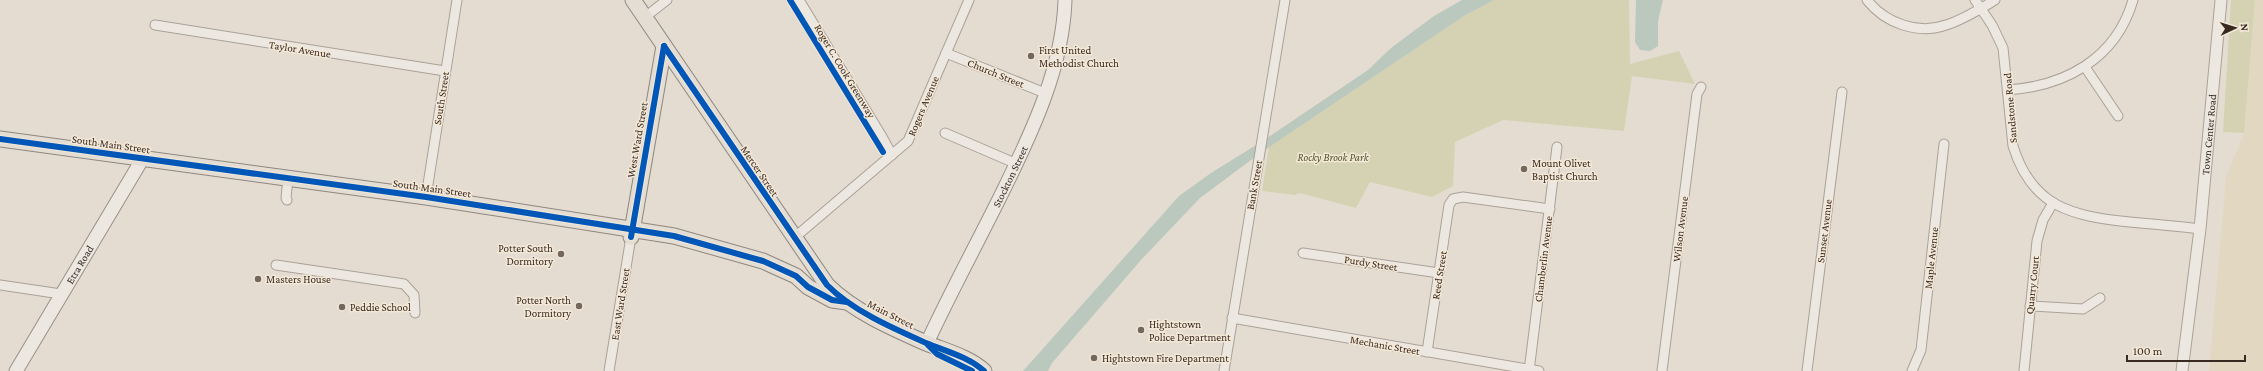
<svg xmlns="http://www.w3.org/2000/svg" width="2263" height="371" font-family="'Crimson Pro',serif">
  <style>
    .farmland { fill: #e2d8c2 }
    .green { fill: #d5d2b3 }
    .water { fill: #bac8be }
    .lines { fill: none; stroke-linecap: round; stroke-linejoin: round }
    .minor-casing { stroke: #aaa198; stroke-width: 11 }
    .tertiary-casing { stroke: #aaa198; stroke-width: 13 }
    .secondary-casing { stroke: #999188; stroke-width: 15 }
    .primary-casing { stroke: #8f877f; stroke-width: 17 }
    .minor { stroke: #ece8e1; stroke-width: 9 }
    .tertiary { stroke: #ece8e1; stroke-width: 11 }
    .secondary { stroke: #ece8e1; stroke-width: 13 }
    .primary { stroke: #e4ddd3; stroke-width: 15 }
    .cycleway-casing { stroke: #f4e8d7; stroke-width: 8 }
    .cycleway { stroke: #0057b8; stroke-width: 6 }
    .poi-dot { fill: #74685e; stroke: #f4e8d7; stroke-width: 1.5 }
    .labels { text-anchor: middle; dominant-baseline: central; stroke-width: 3; stroke-linejoin: round; paint-order: stroke }
    .street-label { font-size: 11px; fill: #382921; stroke: #f4e8d7 }
    .poi-label { font-size: 11px; fill: #382921; stroke: #f4e8d7; text-anchor: start }
    .park-label { font-size: 11px; font-style: italic; fill: #4d5329; stroke: #f4e8d7 }
  </style>
  <rect width="100%" height="100%" fill="#e4dcd0"/>
  <path class="farmland" d="M2255,0H2263V371H2209L2226,177L2244,133Z"/>
  <g class="green">
    <path d="M1494,0H1629L1630,64L1679,51L1695,84L1632,76L1624,131L1503,120L1455,142L1453,186L1432,197L1370,182L1356,208L1300,193L1295,195L1262,191L1269,147L1464,16Z"/>
    <path d="M2231,0H2255L2244,133L2223,132Z"/>
  </g>
  <g class="water">
    <path d="M1462,0H1494L1464,16L1259,154L1200,198L1141,260L1052,363L1048,371H1023L1179,196L1211,173L1261,142L1368,70L1391,48L1434,16Z"/>
    <path d="M1636,0H1663L1658,21V46L1650,51L1640,50L1635,42Z"/>
  </g>
  <g class="lines">
    <defs>
      <g id="minor">
        <path d="M799,0L881,135L892,155"/>
        <path d="M1867,0C1885,23 1918,35 1946,25C1963,20 1980,9 1995,0"/>
        <path d="M1975,0L1992,25L2003,48L2013,146C2032,208 2073,216 2130,222C2153,224 2177,226 2200,229"/>
        <path d="M645,17L667,0"/>
        <path d="M155,25L445,71"/>
        <path d="M946,53L1045,93"/>
        <path d="M2085,67L2118,116"/>
        <path d="M2008,90C2065,86 2116,59 2133,0"/>
        <path d="M945,133L1017,164"/>
        <path d="M426,197L457,0"/>
        <path d="M287,200L286,198L288,178"/>
        <path d="M794,238L908,141L969,0"/>
        <path d="M1303,253L1439,273"/>
        <path d="M276,265L404,284L414,295L415,313"/>
        <path d="M0,285L61,294"/>
        <path d="M2030,306L2083,309L2100,298"/>
        <path d="M1232,318L1539,371"/>
        <path d="M1427,352L1449,205L1453,199L1463,197L1550,209"/>
        <path d="M609,371L631,237"/>
        <path d="M1224,371L1285,0"/>
        <path d="M1529,371L1557,147"/>
        <path d="M1662,371L1697,94L1701,87"/>
        <path d="M1807,371L1842,92"/>
        <path d="M1912,371L1921,350L1944,144"/>
        <path d="M2024,371L2037,241L2043,220L2053,203"/>
      </g>
      <g id="tertiary">
        <path id="s1" d="M2182,371L2200,229L2221,0"/>
      </g>
      <g id="secondary">
        <path id="s2" d="M927,343C951,291 979,240 1004,189C1033,130 1063,66 1065,0"/>
        <path id="s3" d="M16,371L143,158"/>
      </g>
      <g id="primary">
        <path d="M633,0L827,285C853,311 892,328 926,343C945,351 969,357 984,371"/>
        <path d="M0,139L426,197L674,236L763,261L796,276L808,287L832,300L847,302"/>
        <path d="M631,237L664,46"/>
      </g>
    </defs>
    <use href="#minor" class="minor-casing"/>
    <use href="#tertiary" class="tertiary-casing"/>
    <use href="#secondary" class="secondary-casing"/>
    <use href="#primary" class="primary-casing"/>
    <use href="#minor" class="minor"/>
    <use href="#tertiary" class="tertiary"/>
    <use href="#secondary" class="secondary"/>
    <use href="#primary" class="primary"/>
    <defs>
      <g id="cycleway">
        <path d="M790,0L883,152"/>
        <path d="M664,46L827,285C853,311 892,328 926,343C945,351 969,357 984,371"/>
        <path d="M0,139L426,197L674,236L763,261L796,276L808,287L832,300L847,302"/>
        <path d="M631,237L664,46"/>
        <path d="M928,345L937,354L972,371"/>
      </g>
    </defs>
    <use href="#cycleway" class="cycleway-casing"/>
    <use href="#cycleway" class="cycleway"/>
  </g>
  <g class="poi-dot">
    <circle cx="1031" cy="56" r="4"/>
    <circle cx="1524" cy="169" r="4"/>
    <circle cx="561" cy="254" r="4"/>
    <circle cx="258" cy="279" r="4"/>
    <circle cx="579" cy="306" r="4"/>
    <circle cx="342" cy="307" r="4"/>
    <circle cx="1141" cy="330" r="4"/>
    <circle cx="1094" cy="358" r="4"/>
  </g>
  <g class="labels">
    <g class="street-label">
      <text transform="translate(300 49) rotate(9)">Taylor Avenue</text>
      <text transform="translate(845 71) rotate(59)">Roger C. Cook Greenway</text>
      <text transform="translate(996 73) rotate(22)">Church Street</text>
      <text transform="translate(441 98) rotate(-81)">South Street</text>
      <text transform="translate(923 106) rotate(-67)">Rogers Avenue</text>
      <text transform="translate(2010 108) rotate(-95)">Sandstone Road</text>
      <text stroke="none"><textPath href="#s1" startOffset="238">Town Center Road</textPath></text>
      <text transform="translate(637 140) rotate(-80)">West Ward Street</text>
      <text transform="translate(111 144) rotate(8)">South Main Street</text>
      <text transform="translate(760 171) rotate(56)">Mercer Street</text>
      <text stroke="none"><textPath href="#s2" startOffset="186">Stockton Street</textPath></text>
      <text transform="translate(1254 185) rotate(-80)">Bank Street</text>
      <text transform="translate(432 188) rotate(8)">South Main Street</text>
      <text transform="translate(1680 229) rotate(-83)">Wilson Avenue</text>
      <text transform="translate(1824 231) rotate(-83)">Sunset Avenue</text>
      <text transform="translate(1931 258) rotate(-84)">Maple Avenue</text>
      <text transform="translate(1543 259) rotate(-83)">Chamberlin Avenue</text>
      <text transform="translate(1371 263) rotate(9)">Purdy Street</text>
      <text stroke="none"><textPath href="#s3" startOffset="124">Etra Road</textPath></text>
      <text transform="translate(1439 275) rotate(-81)">Reed Street</text>
      <text transform="translate(2032 285) rotate(-84)">Quarry Court</text>
      <text transform="translate(620 304) rotate(-81)">East Ward Street</text>
      <text transform="translate(891 314) rotate(27)">Main Street</text>
      <text transform="translate(1385 345) rotate(10)">Mechanic Street</text>
    </g>
    <g class="poi-label">
      <text x="1039" y="50">First United<tspan x="1039" dy="13">Methodist Church</tspan></text>
      <text x="1532" y="163">Mount Olivet<tspan x="1532" dy="13">Baptist Church</tspan></text>
      <text x="553" y="248" text-anchor="end">Potter South<tspan x="553" dy="13">Dormitory</tspan></text>
      <text x="266" y="279">Masters House</text>
      <text x="571" y="300" text-anchor="end">Potter North<tspan x="571" dy="13">Dormitory</tspan></text>
      <text x="350" y="307">Peddie School</text>
      <text x="1149" y="324">Hightstown<tspan x="1149" dy="13">Police Department</tspan></text>
      <text x="1102" y="358">Hightstown Fire Department</text>
    </g>
    <g class="park-label">
      <text x="1333" y="157">Rocky Brook Park</text>
    </g>
  </g>
  <g transform="translate(2235 28) rotate(86)" stroke="#f4e8d7" stroke-width="3" paint-order="stroke">
  <path d="M0-3L7 15L0 10L-7 15Z" fill="#382921"/>
  <text y="-6" font-size="11" font-weight="bold" text-anchor="middle" fill="#382921">N</text>
  </g>
  <path d="M2127 355v6h118v-6" fill="none" stroke="#382921" stroke-width="2"/>
  <text x="2133" y="355" font-size="12" fill="#382921" stroke="#f4e8d7" stroke-width="3" paint-order="stroke">100 m</text>
</svg>
